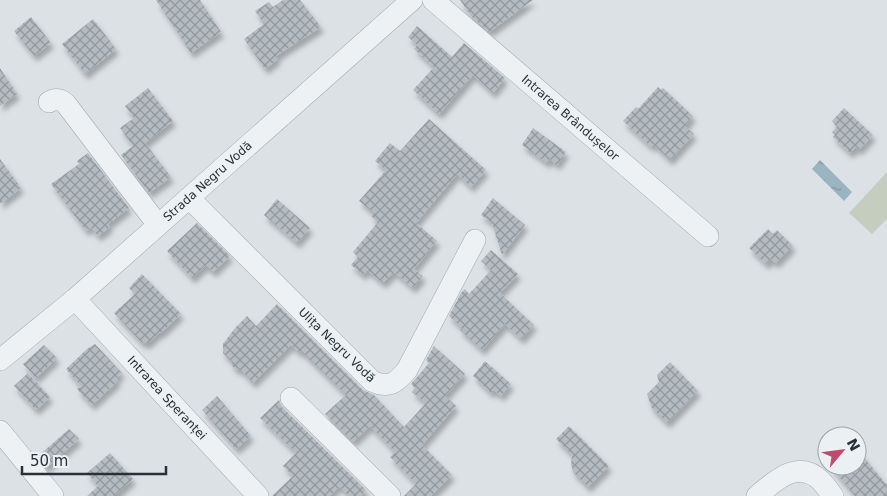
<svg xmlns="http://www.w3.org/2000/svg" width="887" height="496" font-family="'DejaVu Sans',sans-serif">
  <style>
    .green { fill: #c5cebe }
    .water { fill: url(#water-ripples) }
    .building { fill: url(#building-cross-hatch); filter: url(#shadow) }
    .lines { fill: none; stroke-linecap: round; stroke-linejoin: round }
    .minor-casing { stroke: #a2a9ae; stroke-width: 22 }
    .minor { stroke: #eef1f4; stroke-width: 21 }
    .labels { text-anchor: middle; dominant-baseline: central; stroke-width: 4; stroke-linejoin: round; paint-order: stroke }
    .street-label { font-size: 12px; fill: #27313a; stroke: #ebf0f3 }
  </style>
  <defs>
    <pattern id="water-ripples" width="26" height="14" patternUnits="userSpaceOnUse" patternTransform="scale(1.25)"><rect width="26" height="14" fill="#9ab4c2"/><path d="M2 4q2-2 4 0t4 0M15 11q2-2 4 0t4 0" fill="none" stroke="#7e939f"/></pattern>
    <pattern id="building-cross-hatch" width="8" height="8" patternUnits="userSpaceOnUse" patternTransform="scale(1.25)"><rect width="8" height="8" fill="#b4bbc1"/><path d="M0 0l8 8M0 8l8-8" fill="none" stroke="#92999e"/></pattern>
    <filter id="shadow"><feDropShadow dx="3" dy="5.5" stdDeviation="2.5" flood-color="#0004"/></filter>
  </defs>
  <rect width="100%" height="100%" fill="#dce1e5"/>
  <path class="green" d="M887,172V219L872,234L849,213Z"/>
  <path class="water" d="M820,160L852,192L844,201L812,169Z"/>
  <g class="building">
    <path d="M156,0H200L221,32L191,53Z"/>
    <path d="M283,0H300L321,27L276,56L278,59L265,69L244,39L264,24L255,11L269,2L273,7Z"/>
    <path d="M460,0H533L489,32L473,18Z"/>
    <path d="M31,17L51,43L34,56L14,31Z"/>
    <path d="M93,19L116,49L85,74L62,44Z"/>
    <path d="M417,26L452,57L464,43L505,78L493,93L473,75L439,114L413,90L434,67L414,49L417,45L408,37Z"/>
    <path d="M0,68L17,94L0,106Z"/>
    <path d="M658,87L661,90L663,88L693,116L685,126L694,134L670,160L653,144L651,147L623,121L636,107L638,109Z"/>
    <path d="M148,88L173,121L145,143L171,177L149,193L121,155L133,146L120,128L134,118L125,106Z"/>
    <path d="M844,108L873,135L859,150L856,147L850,153L833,137L835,135L832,132L837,127L832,121Z"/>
    <path d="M429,119L486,170L471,187L457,174L416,223L437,241L414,269L423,276L413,288L394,272L383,283L367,270L363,275L351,265L358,257L353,252L378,222L371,216L374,213L359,201L386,170L375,161L390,143L400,151Z"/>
    <path d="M533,128L566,152L557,165L550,159L547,163L522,145Z"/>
    <path d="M88,153L129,208L108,224L110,227L98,236L91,227L86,231L51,184L79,164L77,161Z"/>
    <path d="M0,159L21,188L0,204Z"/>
    <path d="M493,198L525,225L502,255L492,223L481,215Z"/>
    <path d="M277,199L310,228L297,243L264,215Z"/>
    <path d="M197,223L230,256L213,272L206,265L192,278L167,251Z"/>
    <path d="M768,229L773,234L777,230L793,246L776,263L771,259L766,264L749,248Z"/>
    <path d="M491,250L518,274L500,293L534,325L521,339L505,324L482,350L460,330L462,328L449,316L461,293L465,289L469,294L491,270L481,261Z"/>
    <path d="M142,274L181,314L161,333L160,332L147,344L144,342L142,343L114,313L135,294L129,288Z"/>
    <path d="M277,304L363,390L374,395L404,427L426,403L412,392L415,388L411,384L429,363L426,360L434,346L465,374L445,396L456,406L422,445L452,475L431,496H404L416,484L390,457L395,452L370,426L353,442L325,414L346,395L301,351L299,352L291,345L253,383L241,370L236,369L232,366V362L223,353V344L235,328L247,316L256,326Z"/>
    <path d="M95,344L122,373L116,378L118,381L92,405L77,389L81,386L66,369L87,349Z"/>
    <path d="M44,345L57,358L36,378L23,364Z"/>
    <path d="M485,361L511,384L501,396L494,390L491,393L473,376Z"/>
    <path d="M670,362L698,391L667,423L652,408L647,394L659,382L657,375Z"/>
    <path d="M28,373L50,397L36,410L14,386Z"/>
    <path d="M217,396L251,436L236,449L202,410Z"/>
    <path d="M279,400L282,407L366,490L361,496H349L339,486L330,496H272L293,476L283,466L296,453L260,418Z"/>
    <path d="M569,426L609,466L588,487L573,472L571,464L572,455L556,439Z"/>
    <path d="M69,429L79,439L46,468L37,457Z"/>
    <path d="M857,449L887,485V496H855L830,466H857Z"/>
    <path d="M110,453L133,479L114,496H87L98,486L87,473Z"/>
  </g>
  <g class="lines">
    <defs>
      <g id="minor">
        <path id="s1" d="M433,0L708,236"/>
        <path d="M49,102C55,98 61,99 66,104L158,225"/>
        <path d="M189,198L372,381C389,389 396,383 407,370L475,240"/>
        <path id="s2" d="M75,299L258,496"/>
        <path id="s3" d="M0,360L75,299L412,0"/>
        <path d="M291,398L390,496"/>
        <path d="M0,431L53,496"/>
        <path d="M757,496C775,481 798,458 821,481C825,485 829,491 833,496"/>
      </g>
    </defs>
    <use href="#minor" class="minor-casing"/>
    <use href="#minor" class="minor"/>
  </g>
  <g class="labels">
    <g class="street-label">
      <text stroke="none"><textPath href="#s1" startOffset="181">Intrarea Brândușelor</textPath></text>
      <text stroke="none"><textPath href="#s3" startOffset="274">Strada Negru Vodă</textPath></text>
      <text transform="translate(337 345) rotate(44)">Ulița Negru Vodă</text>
      <text stroke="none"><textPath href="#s2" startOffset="135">Intrarea Speranței</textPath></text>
    </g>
  </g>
  <g transform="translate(842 451) rotate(61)"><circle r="24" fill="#ebf0f3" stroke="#9da4a9"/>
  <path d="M0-4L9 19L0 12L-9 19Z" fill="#c14a6f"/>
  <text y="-8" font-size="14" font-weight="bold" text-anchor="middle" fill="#27313a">N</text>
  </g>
  <path d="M22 466v8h144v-8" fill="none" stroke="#27313a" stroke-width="2.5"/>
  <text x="30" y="466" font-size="15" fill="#27313a" stroke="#ebf0f3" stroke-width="4" paint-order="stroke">50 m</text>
</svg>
